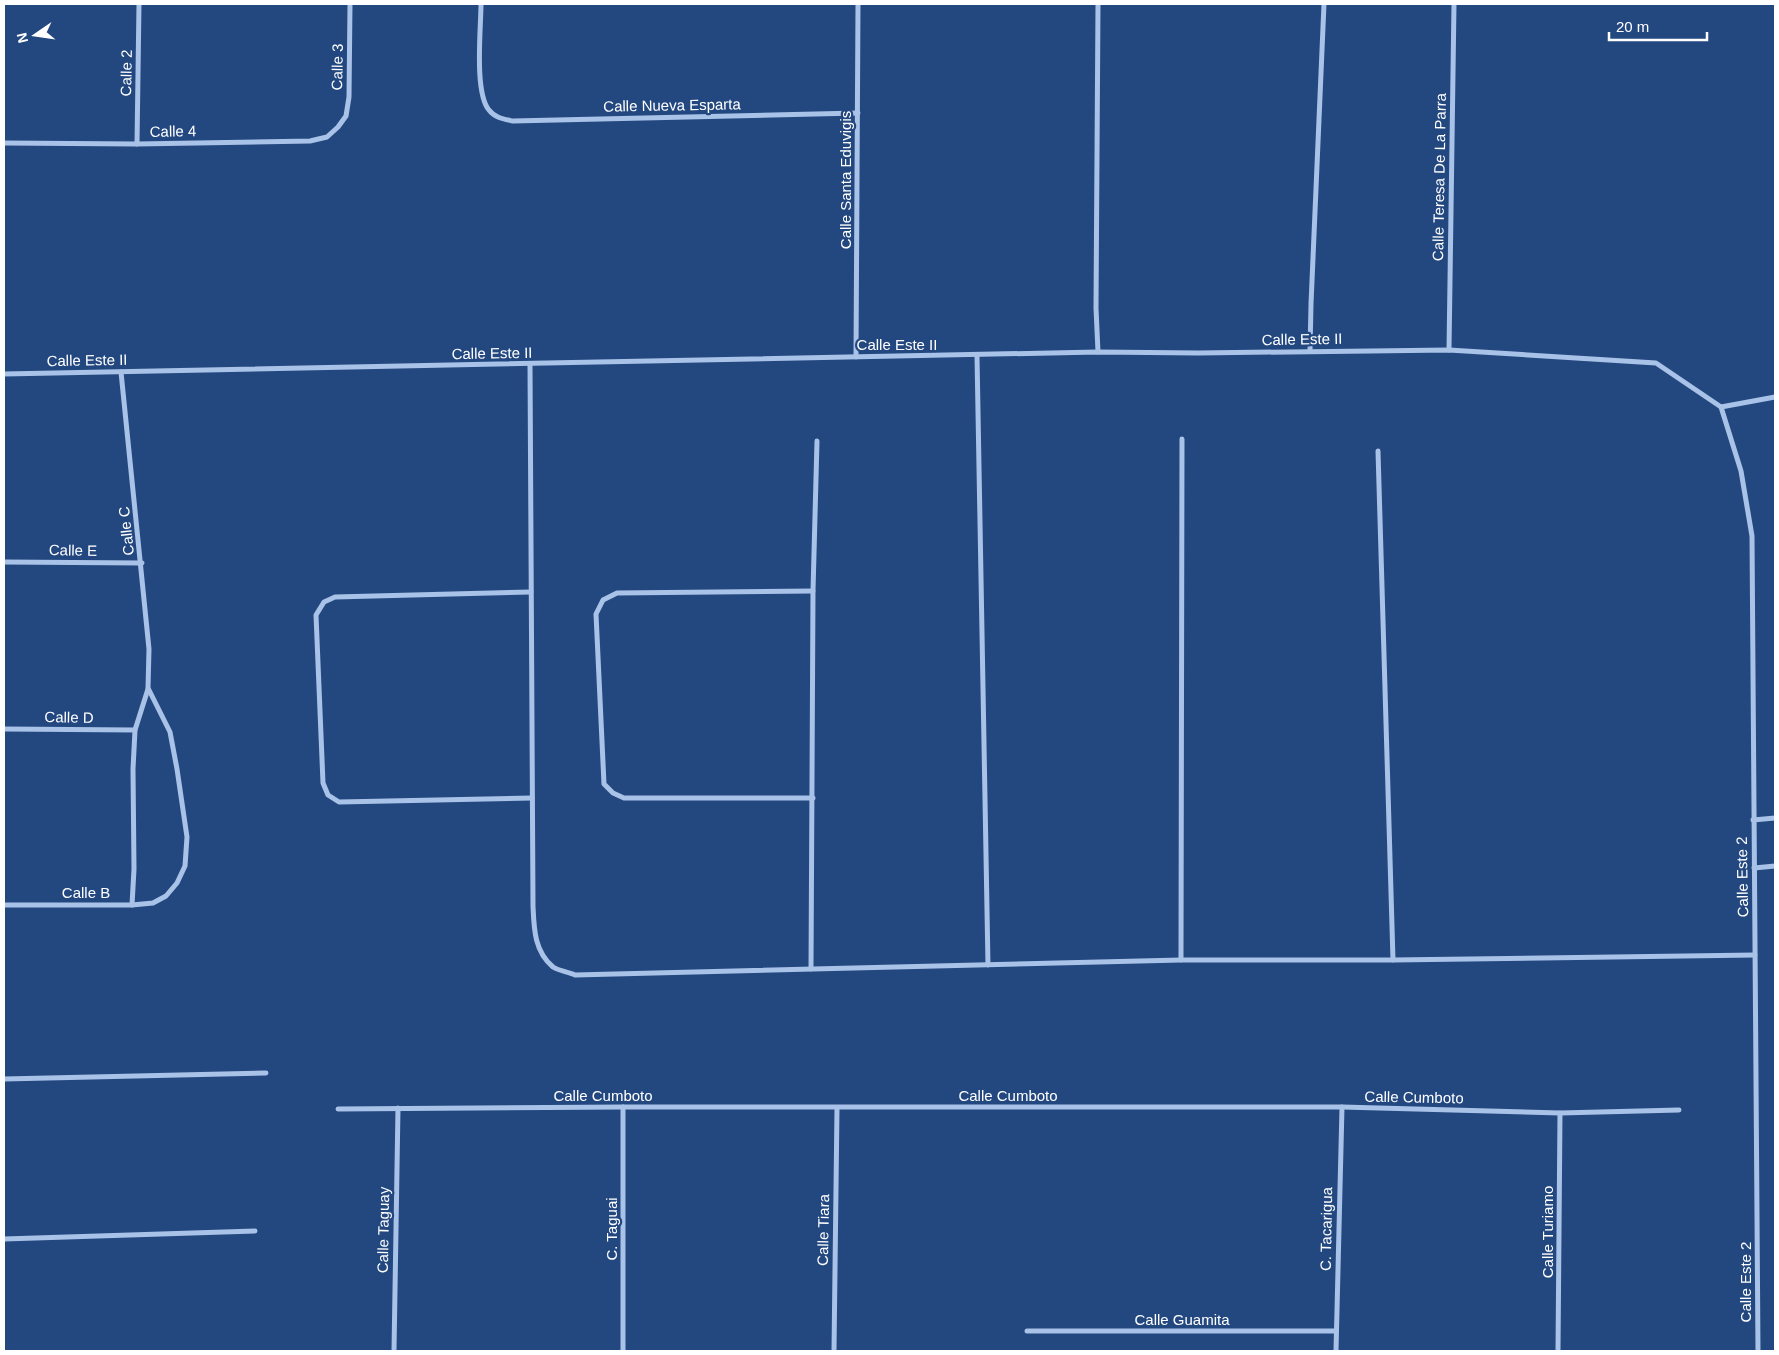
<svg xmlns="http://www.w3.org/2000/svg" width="1779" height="1355" font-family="Helvetica,sans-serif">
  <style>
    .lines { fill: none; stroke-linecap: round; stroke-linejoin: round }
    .minor { stroke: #a9c2e7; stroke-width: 5 }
    .labels { text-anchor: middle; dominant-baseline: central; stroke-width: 4.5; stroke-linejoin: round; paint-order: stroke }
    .street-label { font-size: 15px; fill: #fff; stroke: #234880 }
  </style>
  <rect width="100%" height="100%" fill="#234880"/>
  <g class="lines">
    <g class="minor">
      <path d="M481,4C481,28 474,92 489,110C495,118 504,119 513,121L858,113"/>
      <path d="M4,143L137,144L310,141L327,137L338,127L346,116L349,97L350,4"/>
      <path d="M137,144L139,4"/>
      <path d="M1449,350L1454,4"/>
      <path d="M1310,351L1311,304L1324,4"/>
      <path d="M1098,352L1096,308L1098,4"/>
      <path d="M977,356L988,965"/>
      <path d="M856,357L858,4"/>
      <path d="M530,364L533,906C534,928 534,951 553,967C559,971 569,972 575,975L1181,960H1393L1755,955"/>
      <path d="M4,374L1098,352L1198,353L1449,350L1656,363L1721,407L1775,397"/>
      <path d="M1721,407L1741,471L1752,536L1758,1351"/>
      <path d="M1378,451L1393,960"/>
      <path d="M4,562L142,563"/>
      <path d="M813,591L617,593L603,600L596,614L604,784L613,793L624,798H813"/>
      <path d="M531,592L335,597L324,602L316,615L323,783L328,795L339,802L532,798"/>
      <path d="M4,729L135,730"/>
      <path d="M1753,820L1775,818"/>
      <path d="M1754,868L1775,866"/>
      <path d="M4,905H132L153,903L166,896L177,883L185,866L187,837L177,769L170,732L148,688L149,649L121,372"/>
      <path d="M132,905L134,869L133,769L135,730L148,689"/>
      <path d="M1181,960L1182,439"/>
      <path d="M811,969L813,591L817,441"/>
      <path d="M4,1079L266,1073"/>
      <path d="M623,1107V1351"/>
      <path d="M338,1109L623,1107H1342L1560,1113L1679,1110"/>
      <path d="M4,1239L255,1231"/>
      <path d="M1027,1331H1336"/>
      <path d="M394,1351L398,1108"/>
      <path d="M834,1351L837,1108"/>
      <path d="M1336,1351L1342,1107"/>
      <path d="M1558,1351L1560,1113"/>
    </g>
  </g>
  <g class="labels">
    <g class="street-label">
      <text transform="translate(337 67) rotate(-89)">Calle 3</text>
      <text transform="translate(126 73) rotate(-89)">Calle 2</text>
      <text transform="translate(672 105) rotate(-1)">Calle Nueva Esparta</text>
      <text transform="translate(173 131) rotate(-1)">Calle 4</text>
      <text transform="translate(1439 177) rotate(-89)">Calle Teresa De La Parra</text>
      <text transform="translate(845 180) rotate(-90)">Calle Santa Eduvigis</text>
      <text transform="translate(1302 339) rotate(-1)">Calle Este II</text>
      <text x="897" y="344">Calle Este II</text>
      <text transform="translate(492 353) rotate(-1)">Calle Este II</text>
      <text transform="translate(87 360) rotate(-1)">Calle Este II</text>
      <text transform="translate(126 531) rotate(-96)">Calle C</text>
      <text transform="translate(73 550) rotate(1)">Calle E</text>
      <text transform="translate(69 717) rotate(1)">Calle D</text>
      <text transform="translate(1742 877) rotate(-91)">Calle Este 2</text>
      <text x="86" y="892">Calle B</text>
      <text x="603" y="1095">Calle Cumboto</text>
      <text x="1008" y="1095">Calle Cumboto</text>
      <text transform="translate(1414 1097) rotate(1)">Calle Cumboto</text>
      <text transform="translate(611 1229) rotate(-90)">C. Taguai</text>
      <text transform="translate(1326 1229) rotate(-89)">C. Tacarigua</text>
      <text transform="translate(383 1230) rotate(-89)">Calle Taguay</text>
      <text transform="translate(823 1230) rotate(-89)">Calle Tiara</text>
      <text transform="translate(1547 1232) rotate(-90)">Calle Turiamo</text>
      <text transform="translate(1745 1282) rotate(-90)">Calle Este 2</text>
      <text x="1182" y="1319">Calle Guamita</text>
    </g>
  </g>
  <rect width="1779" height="1355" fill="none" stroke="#ffffff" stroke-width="10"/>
  <g transform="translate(35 35) rotate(257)" stroke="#234880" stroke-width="4" paint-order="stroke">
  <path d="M0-4L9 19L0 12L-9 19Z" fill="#ffffff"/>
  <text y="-8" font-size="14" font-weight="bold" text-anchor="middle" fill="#ffffff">N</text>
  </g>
  <path d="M1609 32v8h98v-8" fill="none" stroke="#ffffff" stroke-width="2.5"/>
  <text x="1616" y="32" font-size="15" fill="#ffffff" stroke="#234880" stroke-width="4" paint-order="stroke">20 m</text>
</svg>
